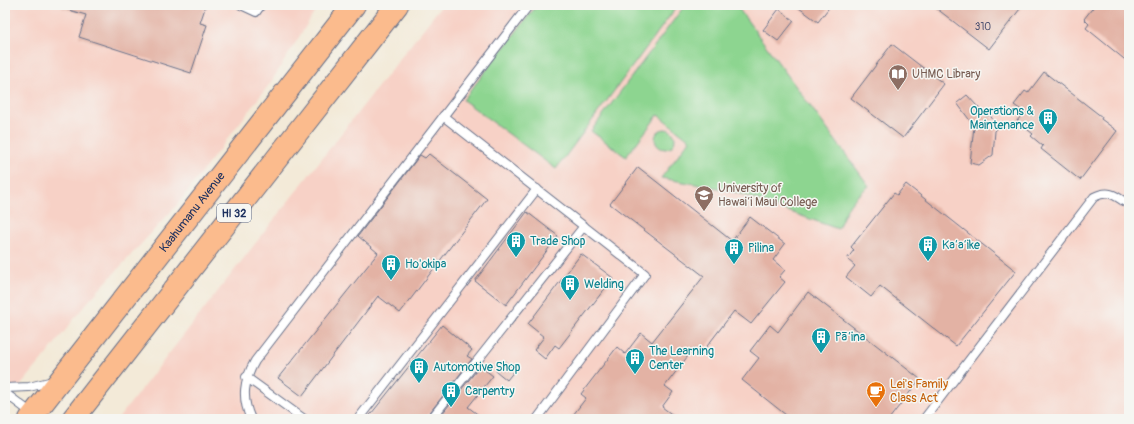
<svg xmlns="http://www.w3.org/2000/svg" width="1134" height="424" font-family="Pangolin,sans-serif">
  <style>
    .built { fill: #f7d1c6 }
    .green { fill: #8dd590; stroke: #548277 }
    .building { fill: #e3b2a4 }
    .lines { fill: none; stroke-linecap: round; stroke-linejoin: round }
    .lane-casing { stroke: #677089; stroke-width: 10 }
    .primary-casing { stroke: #677089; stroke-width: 24 }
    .lane { stroke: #fff; stroke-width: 8 }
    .primary { stroke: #fbbb8d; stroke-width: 22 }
    .labels { text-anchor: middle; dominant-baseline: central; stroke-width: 3; stroke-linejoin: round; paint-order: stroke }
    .number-label { font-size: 10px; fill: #4d5070 }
    .shield { fill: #f6f6f2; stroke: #5d6b8a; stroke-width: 1 }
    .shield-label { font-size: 11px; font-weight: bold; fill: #1b2f5e }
    .education-label { font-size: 12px; fill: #785e54; stroke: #f6f6f2; text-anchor: start }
    .culture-label { font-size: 12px; fill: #0d838f; stroke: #f6f6f2; text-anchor: start }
    .street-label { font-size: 12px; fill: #1b2f5e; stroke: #f6f6f2 }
    .food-label { font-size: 12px; fill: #c56008; stroke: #f6f6f2; text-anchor: start }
  </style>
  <rect width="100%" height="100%" fill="#f6f6f2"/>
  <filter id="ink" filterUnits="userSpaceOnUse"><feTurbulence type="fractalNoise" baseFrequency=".025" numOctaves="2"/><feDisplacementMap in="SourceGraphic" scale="8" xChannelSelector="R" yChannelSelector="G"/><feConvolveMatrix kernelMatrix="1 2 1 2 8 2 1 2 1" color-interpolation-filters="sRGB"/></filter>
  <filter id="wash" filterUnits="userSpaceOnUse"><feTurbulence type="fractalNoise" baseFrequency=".012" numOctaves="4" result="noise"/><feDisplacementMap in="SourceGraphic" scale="16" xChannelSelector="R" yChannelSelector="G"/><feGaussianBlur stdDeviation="0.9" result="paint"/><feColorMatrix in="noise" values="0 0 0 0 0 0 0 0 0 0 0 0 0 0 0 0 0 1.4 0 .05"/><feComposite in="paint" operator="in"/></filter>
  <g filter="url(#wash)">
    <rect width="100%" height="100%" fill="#f3ead8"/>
    <g class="built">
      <path d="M5,5H319L271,82L176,206L85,305L43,359L5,404Z"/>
      <path d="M442,5H1129V419H118Z"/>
    </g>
    <g class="green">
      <path d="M537,5H678L556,169L463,100Z"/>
      <path d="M685,5H736L869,186C852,199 846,208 838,229L729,190L661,178L690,140L658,115L626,157L591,131Z"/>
      <circle cx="665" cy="139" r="10"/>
    </g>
    <g id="blocks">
      <g class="building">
        <path d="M63,5H206L200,23L207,25L191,73L79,37L86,15L62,8Z"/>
        <path d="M795,5H831L818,22Z"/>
        <path d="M932,5H1023L989,49Z"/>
        <path d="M1095,5H1129V63L1086,28L1089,24L1084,19Z"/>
        <path d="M779,9L794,21L778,41L763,30Z"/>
        <path d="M892,44L944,84L903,138L851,98Z"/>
        <path d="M1044,72L1102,117L1101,119L1117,131L1080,180L1041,149L1043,146L1031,136L1033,134L1017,121L1024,112L1014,105L1025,91L1028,93Z"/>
        <path d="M967,95L986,116L990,115L998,128L995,131L993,155L979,165L970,163L974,126L957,103Z"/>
        <path d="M429,154L487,199L400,313L378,296L302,396L278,378L378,253L358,236L420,155L425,158Z"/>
        <path d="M638,167L732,241L750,217L785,244L773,260L785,270L779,277L785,282L751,324L734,311L701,354L694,348L665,386L673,392L662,407L678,419H570L586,398L581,394L617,347L625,354L641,333L652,342L704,276L610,204Z"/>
        <path d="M906,184L1016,271L956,346L880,286L871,297L846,277L855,266L847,259L854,250L851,247L894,193L897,195Z"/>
        <path d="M527,212L558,236L506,305L475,281Z"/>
        <path d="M581,254L613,278L559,348L555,345L545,359L534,350L544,337L528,324Z"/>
        <path d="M808,292L920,379L889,419H791L742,380L759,358L750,351L770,325L778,332Z"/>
        <path d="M442,325L472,350L467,356L472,359L427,416L426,419H367Z"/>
        <path d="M504,361L515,370L507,380L496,371Z"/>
        <path d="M480,366L493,376L468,407L484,419H438Z"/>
      </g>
    </g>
  </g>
  <g filter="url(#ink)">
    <use href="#blocks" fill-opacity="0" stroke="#677089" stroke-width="1"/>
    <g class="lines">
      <defs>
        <g id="lane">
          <path d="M241,5L256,12L261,5"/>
          <path d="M443,116L645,274L537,419"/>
          <path d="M246,377L304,419"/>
          <path d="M5,388L29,387L53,381"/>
          <path d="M5,393L33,414"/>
          <path d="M251,419C241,398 244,380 255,361L529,5"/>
          <path d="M358,419L537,189"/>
          <path d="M431,419L584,226"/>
          <path d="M924,419L1094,197C1110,189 1116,196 1129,205"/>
        </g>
        <g id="primary">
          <path id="s1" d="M30,419L354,5"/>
          <path d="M73,419L397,5"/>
        </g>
      </defs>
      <use href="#lane" class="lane-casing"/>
      <use href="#primary" class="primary-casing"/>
      <use href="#lane" class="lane"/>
      <use href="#primary" class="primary"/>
    </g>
  </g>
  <defs>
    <symbol id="library-pin" viewBox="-11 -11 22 30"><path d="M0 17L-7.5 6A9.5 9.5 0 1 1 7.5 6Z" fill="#8d6e63" stroke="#f6f6f2"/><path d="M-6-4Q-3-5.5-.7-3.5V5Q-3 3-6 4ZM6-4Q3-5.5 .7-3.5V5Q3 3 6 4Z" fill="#fff"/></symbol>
    <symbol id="building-pin" viewBox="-11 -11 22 30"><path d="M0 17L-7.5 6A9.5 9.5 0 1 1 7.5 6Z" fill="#0f9aa8" stroke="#f6f6f2"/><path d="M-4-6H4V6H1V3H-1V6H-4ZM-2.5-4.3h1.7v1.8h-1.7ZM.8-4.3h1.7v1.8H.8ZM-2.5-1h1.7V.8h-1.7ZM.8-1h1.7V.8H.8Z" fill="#fff"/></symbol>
    <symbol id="university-pin" viewBox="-11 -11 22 30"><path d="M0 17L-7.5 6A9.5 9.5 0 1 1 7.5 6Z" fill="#8d6e63" stroke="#f6f6f2"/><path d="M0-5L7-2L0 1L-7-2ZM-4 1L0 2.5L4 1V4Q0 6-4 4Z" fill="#fff"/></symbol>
    <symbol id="cafe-pin" viewBox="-11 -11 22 30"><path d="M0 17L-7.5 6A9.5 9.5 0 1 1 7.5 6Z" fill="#e8710a" stroke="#f6f6f2"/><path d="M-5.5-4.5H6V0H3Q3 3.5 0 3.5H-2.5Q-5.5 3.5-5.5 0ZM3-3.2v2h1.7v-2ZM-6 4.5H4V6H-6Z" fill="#fff"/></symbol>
  </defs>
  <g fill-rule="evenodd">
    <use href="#library-pin" x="887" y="63" width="22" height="30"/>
    <use href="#building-pin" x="1037" y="107" width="22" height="30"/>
    <use href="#university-pin" x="693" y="184" width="22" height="30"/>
    <use href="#building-pin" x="505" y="230" width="22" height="30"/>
    <use href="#building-pin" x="917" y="234" width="22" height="30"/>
    <use href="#building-pin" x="723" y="237" width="22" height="30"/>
    <use href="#building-pin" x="380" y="253" width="22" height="30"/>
    <use href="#building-pin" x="559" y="273" width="22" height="30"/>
    <use href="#building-pin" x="810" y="326" width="22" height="30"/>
    <use href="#building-pin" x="624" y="347" width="22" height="30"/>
    <use href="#building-pin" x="408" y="356" width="22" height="30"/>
    <use href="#building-pin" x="440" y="380" width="22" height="30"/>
    <use href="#cafe-pin" x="865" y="380" width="22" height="30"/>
  </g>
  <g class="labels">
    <g class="number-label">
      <text x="983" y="27">310</text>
    </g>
    <rect class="shield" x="217" y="204" width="34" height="18" rx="3"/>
    <g class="shield-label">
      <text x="234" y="213">HI 32</text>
    </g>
    <g class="education-label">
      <text x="912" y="74">UHMC Library</text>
      <text x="718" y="188">University of<tspan x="718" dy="14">Hawai‘i Maui College</tspan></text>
    </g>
    <g class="culture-label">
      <text x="1034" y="111" text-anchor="end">Operations &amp;<tspan x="1034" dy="14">Maintenance</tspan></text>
      <text x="530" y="241">Trade Shop</text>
      <text x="942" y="245">Ka‘a‘ike</text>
      <text x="748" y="248">Pilina</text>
      <text x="405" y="264">Ho'okipa</text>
      <text x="584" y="284">Welding</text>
      <text x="835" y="337">Pā‘ina</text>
      <text x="649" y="351">The Learning<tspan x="649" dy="14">Center</tspan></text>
      <text x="433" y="367">Automotive Shop</text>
      <text x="465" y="391">Carpentry</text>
    </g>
    <g class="street-label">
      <text stroke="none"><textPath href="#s1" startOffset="263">Kaahumanu Avenue</textPath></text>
    </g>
    <g class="food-label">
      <text x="890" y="384">Lei's Family<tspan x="890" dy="14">Class Act</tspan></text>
    </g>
  </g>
  <rect width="1134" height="424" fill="none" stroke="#f6f6f2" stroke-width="20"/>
</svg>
